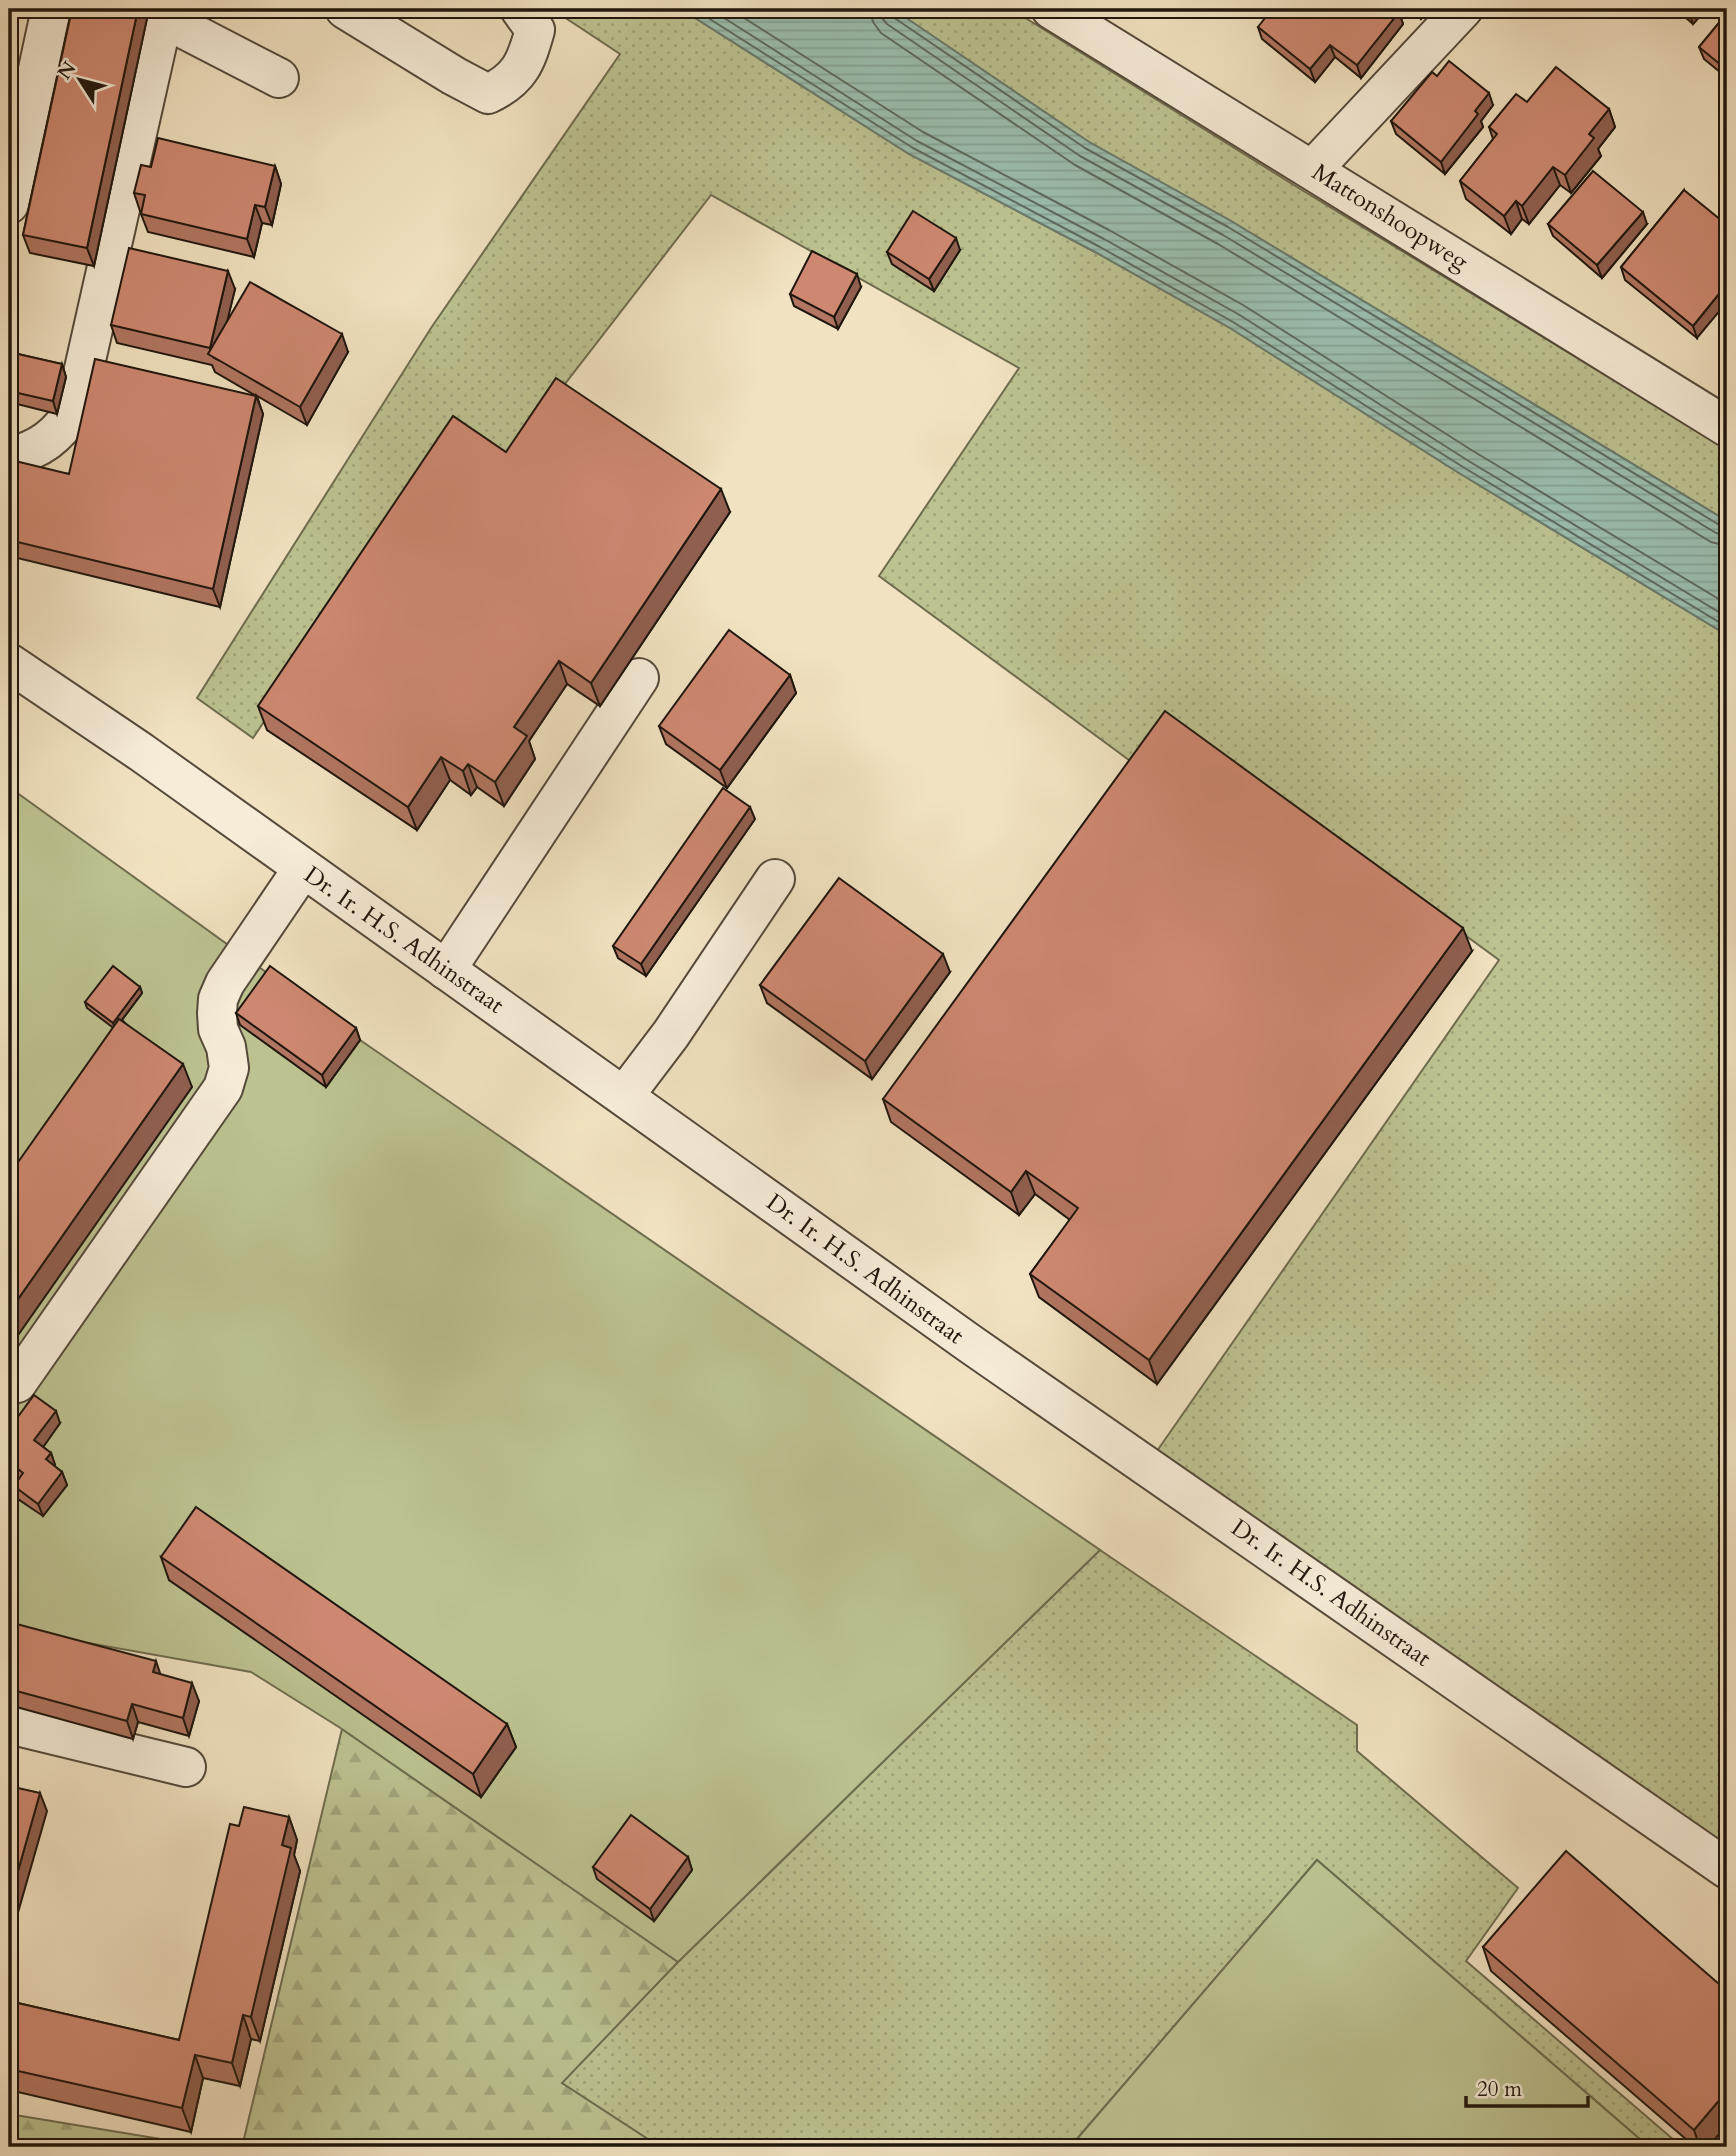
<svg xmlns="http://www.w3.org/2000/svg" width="1736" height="2156" font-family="Cardo,serif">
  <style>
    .grass { fill: url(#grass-dots); stroke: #6e6c4f; stroke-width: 2 }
    .forest { fill: url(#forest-firs); stroke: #6e6c4f; stroke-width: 2 }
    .garden { fill: #bdc291; stroke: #6e6c4f; stroke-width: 2 }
    .water { fill: url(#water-rules); stroke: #697b6e; stroke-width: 2 }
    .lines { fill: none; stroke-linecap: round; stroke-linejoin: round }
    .shore { stroke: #5d6a5e; stroke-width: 2 }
    .minor-casing { stroke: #54493a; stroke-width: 42 }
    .minor { stroke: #f6ecd7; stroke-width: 38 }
    .wall { fill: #b17561; stroke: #1f160d; stroke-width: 2 }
    .shaded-wall { fill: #905f4f; stroke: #1f160d; stroke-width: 2 }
    .building { fill: #ce8871; stroke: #1f160d; stroke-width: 2 }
    .labels { text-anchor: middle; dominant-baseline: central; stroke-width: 7; stroke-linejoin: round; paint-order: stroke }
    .street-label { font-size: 24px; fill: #1f160d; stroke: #f6ecd7 }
  </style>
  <defs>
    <pattern id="grass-dots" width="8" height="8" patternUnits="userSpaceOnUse" patternTransform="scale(1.75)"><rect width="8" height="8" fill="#bdc291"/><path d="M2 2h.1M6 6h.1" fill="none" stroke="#a2a67c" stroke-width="1.8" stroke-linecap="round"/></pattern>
    <pattern id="forest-firs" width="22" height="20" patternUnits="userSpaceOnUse" patternTransform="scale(1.75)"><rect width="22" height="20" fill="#bdc291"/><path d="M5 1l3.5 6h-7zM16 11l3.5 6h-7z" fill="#a2a67c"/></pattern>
    <pattern id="water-rules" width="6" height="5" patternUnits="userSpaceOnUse" patternTransform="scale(1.75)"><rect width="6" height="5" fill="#9bbeaf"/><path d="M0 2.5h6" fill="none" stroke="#85a395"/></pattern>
  </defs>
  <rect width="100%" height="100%" fill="#f1e2c1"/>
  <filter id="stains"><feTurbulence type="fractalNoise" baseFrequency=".00286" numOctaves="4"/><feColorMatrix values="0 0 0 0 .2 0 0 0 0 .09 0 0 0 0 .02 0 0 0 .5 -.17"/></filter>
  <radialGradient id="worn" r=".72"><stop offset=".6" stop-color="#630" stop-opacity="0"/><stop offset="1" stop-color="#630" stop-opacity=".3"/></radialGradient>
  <g class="grass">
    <path d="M552,9H681L909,154L1097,253L1230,328L1459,473L1727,635V1851L1157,1451L1499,960L1167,717L1133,763L879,576L1019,368L711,195L507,459L463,429L253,738L197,698L431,328L620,54Z"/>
    <path d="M892,9H1011L1297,187L1727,449V521L1231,221L1089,142Z"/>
    <path d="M1100,1550L1357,1725V1751L1518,1888L1466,1961L1682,2147H1649L1317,1860L1070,2147H660L561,2083L678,1962Z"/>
  </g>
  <g class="forest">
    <path d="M342,1729L678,1962L562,2083L660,2147H242Z"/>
    <path d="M9,2114L209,2147H9Z"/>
  </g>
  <g class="garden">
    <path d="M9,787L360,1040L1100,1550L678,1962L342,1729L251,1672L9,1629Z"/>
    <path d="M1317,1860L1649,2147H1070Z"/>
  </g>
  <path class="water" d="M681,9H892L899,13L1089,142L1231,221L1727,521V635L1459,473L1230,328L1097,253L909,154Z"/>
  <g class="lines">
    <g class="shore">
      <path d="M694,9L913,148L1100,247L1233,322L1463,467L1727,627"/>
      <path d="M710,9L917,141L1104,239L1238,314L1467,460L1727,617"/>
      <path d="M730,9L923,132L1109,230L1243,305L1473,451L1727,604"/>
      <path d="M870,9L873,22L881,33L1075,165L1218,244L1711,542L1727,546"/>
      <path d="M881,9L882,18L887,24L1080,156L1223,235L1716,533L1727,536"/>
      <path d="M890,9L893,17L1085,148L1228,227L1721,526L1727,527"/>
    </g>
    <defs>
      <g id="minor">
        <path d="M345,9L454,76L488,94C520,79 526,62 535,30L520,9"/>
        <path d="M1051,9L1727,427"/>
        <path d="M163,18L279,78"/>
        <path d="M1313,169L1463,9"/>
        <path d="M9,204L51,9"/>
        <path d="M9,457C40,450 58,436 75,409L165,9"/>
        <path d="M9,663L141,752L969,1343L1727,1869"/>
        <path d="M446,970L639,678"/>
        <path d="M624,1096L671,1034L775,879"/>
        <path d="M17,1383L223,1088L229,1068L226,1047L218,1029L217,1013L218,999L225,983L303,868"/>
        <path d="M9,1724L186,1767"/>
      </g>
    </defs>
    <use href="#minor" class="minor-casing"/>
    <use href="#minor" class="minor"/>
  </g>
  <g class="wall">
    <path d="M72,9H149L94,266L30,253L23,235Z"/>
    <path d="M1161,9H1177L1171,16Z"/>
    <path d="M1408,9H1430L1421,19Z"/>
    <path d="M1576,9H1592L1586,17Z"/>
    <path d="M1676,9H1706L1693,24Z"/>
    <path d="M1399,12L1403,24L1361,78L1335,57L1315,82L1262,39L1258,27Z"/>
    <path d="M1727,13V78L1704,59L1699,47Z"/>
    <path d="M1437,76L1493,105L1481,121L1483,127L1445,174L1396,134L1391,121Z"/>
    <path d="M1527,102L1609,109L1615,127L1598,149L1601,156L1571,193L1560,185L1529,224L1522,219L1511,234L1466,199L1460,181L1493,139L1489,127Z"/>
    <path d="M275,166L281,184L272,225L262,223L254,257L148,232L141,214L142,211H140L134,193L151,167Z"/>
    <path d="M1684,190L1697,338L1625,280L1621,267Z"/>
    <path d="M1548,224H1647L1602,278L1553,236Z"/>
    <path d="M960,250L934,291L892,264L887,252Z"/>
    <path d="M861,287L838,329L794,306L790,294Z"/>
    <path d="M235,289L226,323L348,352L307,425L257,396L263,414L220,607L9,556V468L69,474L256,396L215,372L212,365L117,343L111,325Z"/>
    <path d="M9,352L62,364L66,377L57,414L9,402Z"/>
    <path d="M506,452L730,512L600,706L567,684L529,741L535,759L504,806L477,787L471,795L450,780L417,830L267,730L258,706Z"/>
    <path d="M790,675L796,693L727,788L666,744L659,726Z"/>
    <path d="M755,819L646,976L618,958L613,946Z"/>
    <path d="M1472,951L1157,1384L1039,1297L1030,1274L1070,1220L1035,1194L1019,1215L891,1122L883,1099Z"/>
    <path d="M950,972L872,1079L767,1003L760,985Z"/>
    <path d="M140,987L142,993L122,1020L192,1087L87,1008L85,1002Z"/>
    <path d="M236,1013L356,1028L360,1040L326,1087L240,1025Z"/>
    <path d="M60,1423L43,1447L51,1453L55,1465L54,1466L62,1472L67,1485L43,1516L18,1499L14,1486L19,1479L9,1471V1429Z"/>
    <path d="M161,1557L507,1724L516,1747L481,1797L169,1580Z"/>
    <path d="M9,1622L160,1674L199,1701L189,1736L138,1722L133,1739L9,1705Z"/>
    <path d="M289,1817L297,1840L294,1855L300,1871L260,2041L251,2039L240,2086L203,2078L191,2132L9,2090V2001L179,2040L239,1826Z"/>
    <path d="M688,1857L692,1870L654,1921L597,1879L593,1867Z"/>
    <path d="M1483,1947L1727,1991V2125L1708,2147H1695L1491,1971Z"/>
  </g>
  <g class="shaded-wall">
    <path d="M138,9H149L94,266L87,248Z"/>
    <path d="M1168,9H1177L1171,16Z"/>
    <path d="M1417,9H1430L1421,19Z"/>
    <path d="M1583,9H1592L1586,17Z"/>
    <path d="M1691,9H1706L1693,24L1689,12Z"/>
    <path d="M1399,12L1403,24L1361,78L1357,65Z"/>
    <path d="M1330,45L1335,57L1315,82L1310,69Z"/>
    <path d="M1489,93L1493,105L1481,121L1483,127L1445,174L1441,162L1475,111Z"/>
    <path d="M1609,109L1615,127L1598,149L1601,156L1571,193L1565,175L1589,134Z"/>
    <path d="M275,166L281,184L272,225L265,207Z"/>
    <path d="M1553,167L1560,185L1529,224L1522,206Z"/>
    <path d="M1516,201L1522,219L1511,234L1504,216Z"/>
    <path d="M255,205L262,223L254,257L247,239Z"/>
    <path d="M1643,212L1647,224L1602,278L1597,265Z"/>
    <path d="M956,238L960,250L934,291L929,279Z"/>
    <path d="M228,271L235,289L218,360L213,357L210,348Z"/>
    <path d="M857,274L861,287L838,329L834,317Z"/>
    <path d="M1727,284V302L1697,338L1693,326Z"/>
    <path d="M342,334L348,352L307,425L300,407Z"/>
    <path d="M62,364L66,377L57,414L53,401Z"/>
    <path d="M256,396L263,414L220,607L213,589Z"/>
    <path d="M721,489L730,512L600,706L591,683Z"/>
    <path d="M559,661L567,684L529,741L535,759L504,806L495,782L514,727Z"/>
    <path d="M790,675L796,693L727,788L720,770Z"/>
    <path d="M441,757L450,780L417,830L408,807Z"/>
    <path d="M468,764L477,787L471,795L463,771Z"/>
    <path d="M750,807L755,819L646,976L641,964Z"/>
    <path d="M1463,928L1472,951L1157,1384L1149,1360Z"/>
    <path d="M943,954L950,972L872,1079L865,1061Z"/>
    <path d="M140,987L142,993L115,1029L113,1023Z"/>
    <path d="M356,1028L360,1040L326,1087L322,1075Z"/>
    <path d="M183,1064L192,1087L9,1348V1312Z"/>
    <path d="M1026,1171L1035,1194L1019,1215L1011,1192Z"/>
    <path d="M56,1411L60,1423L39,1453L34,1440Z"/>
    <path d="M51,1453L55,1465L50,1472L46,1459Z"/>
    <path d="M62,1472L67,1485L43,1516L38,1504Z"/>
    <path d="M156,1661L162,1679L153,1672Z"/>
    <path d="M192,1683L199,1701L189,1736L183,1718Z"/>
    <path d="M132,1704L138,1722L133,1739L127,1721Z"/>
    <path d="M507,1724L516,1747L481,1797L473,1774Z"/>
    <path d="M40,1793L47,1811L9,1944V1903Z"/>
    <path d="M289,1817L297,1840L294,1855L300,1871L260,2041L251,2017L282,1845Z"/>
    <path d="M688,1857L692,1870L654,1921L650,1909Z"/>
    <path d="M243,2015L251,2039L240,2086L232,2063Z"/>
    <path d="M195,2055L203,2078L191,2132L182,2108Z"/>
    <path d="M1727,2091V2125L1708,2147H1700L1694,2130Z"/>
  </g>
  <g class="building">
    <path d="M72,9H138L87,248L23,235Z"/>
    <path d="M1272,9H1395L1399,12L1357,65L1330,45L1310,69L1258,27Z"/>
    <path d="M1727,13V70L1699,47Z"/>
    <path d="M1449,61L1489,93L1475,111L1478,114L1441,162L1391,121L1432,72L1437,76Z"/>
    <path d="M1556,67L1609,109L1589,134L1594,138L1565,175L1553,167L1522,206L1516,201L1504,216L1460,181L1497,134L1489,127L1516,94L1527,102Z"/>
    <path d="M158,138L275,166L265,207L255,205L247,239L141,214L145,195L134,193L141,165L151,167Z"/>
    <path d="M1593,171L1643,212L1597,265L1548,224Z"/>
    <path d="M1684,190L1727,225V284L1693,326L1621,267Z"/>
    <path d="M913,211L956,238L929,279L887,252Z"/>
    <path d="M129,248L228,271L210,348L111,325Z"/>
    <path d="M812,251L857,274L834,317L790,294Z"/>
    <path d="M250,282L342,334L300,407L208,354Z"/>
    <path d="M9,352L62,364L53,401L9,391Z"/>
    <path d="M95,359L256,396L213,589L9,540V468L11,460L69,474Z"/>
    <path d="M556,378L721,489L591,683L559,661L514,727L527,736L495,782L468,764L463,771L441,757L408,807L258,706L453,416L506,452Z"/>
    <path d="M729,630L790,675L720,770L659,726Z"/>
    <path d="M1165,711L1463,928L1149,1360L1030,1274L1078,1208L1026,1171L1011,1192L883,1099Z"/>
    <path d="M723,788L750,807L641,964L613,946Z"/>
    <path d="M839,878L943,954L865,1061L760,985Z"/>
    <path d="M113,966L140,987L113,1023L85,1002Z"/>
    <path d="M270,966L356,1028L322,1075L236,1013Z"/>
    <path d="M119,1019L183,1064L9,1312V1175Z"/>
    <path d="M34,1395L56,1411L34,1440L51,1453L46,1459L62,1472L38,1504L14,1486L23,1473L9,1462V1429Z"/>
    <path d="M196,1507L507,1724L473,1774L161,1557Z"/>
    <path d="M9,1622L156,1661L153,1672L192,1683L183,1718L132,1704L127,1721L9,1689Z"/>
    <path d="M9,1786L40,1793L9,1903Z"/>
    <path d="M244,1807L289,1817L282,1845L291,1848L251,2017L243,2015L232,2063L195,2055L182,2108L9,2069V2001L179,2040L230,1824L239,1826Z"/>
    <path d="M631,1815L688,1857L650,1909L593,1867Z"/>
    <path d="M1566,1851L1727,1991V2091L1694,2130L1483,1947Z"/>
  </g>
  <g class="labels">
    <g class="street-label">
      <text transform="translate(1390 217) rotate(32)">Mattonshoopweg</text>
      <text transform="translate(404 940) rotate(35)">Dr. Ir. H.S. Adhinstraat</text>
      <text transform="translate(865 1269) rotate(36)">Dr. Ir. H.S. Adhinstraat</text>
      <text transform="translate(1331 1593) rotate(35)">Dr. Ir. H.S. Adhinstraat</text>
    </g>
  </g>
  <rect width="1736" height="2156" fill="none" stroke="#f1e2c1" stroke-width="35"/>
  <rect x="10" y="10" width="1715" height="2135" fill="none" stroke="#1f160d" stroke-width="3.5"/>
  <rect x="18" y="18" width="1701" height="2121" fill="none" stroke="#1f160d" stroke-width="2"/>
  <g transform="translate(80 80) rotate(306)" stroke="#f6ecd7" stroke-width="5" paint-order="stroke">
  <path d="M0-5L12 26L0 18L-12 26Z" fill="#1f160d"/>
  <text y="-10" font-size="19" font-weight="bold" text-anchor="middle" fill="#1f160d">N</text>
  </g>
  <path d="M1466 2096v10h122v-10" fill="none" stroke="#1f160d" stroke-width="3.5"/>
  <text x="1477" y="2096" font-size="21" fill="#1f160d" stroke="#f6ecd7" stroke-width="5" paint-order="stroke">20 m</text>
  <rect width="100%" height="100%" filter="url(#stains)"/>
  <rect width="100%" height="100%" fill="url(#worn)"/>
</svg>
